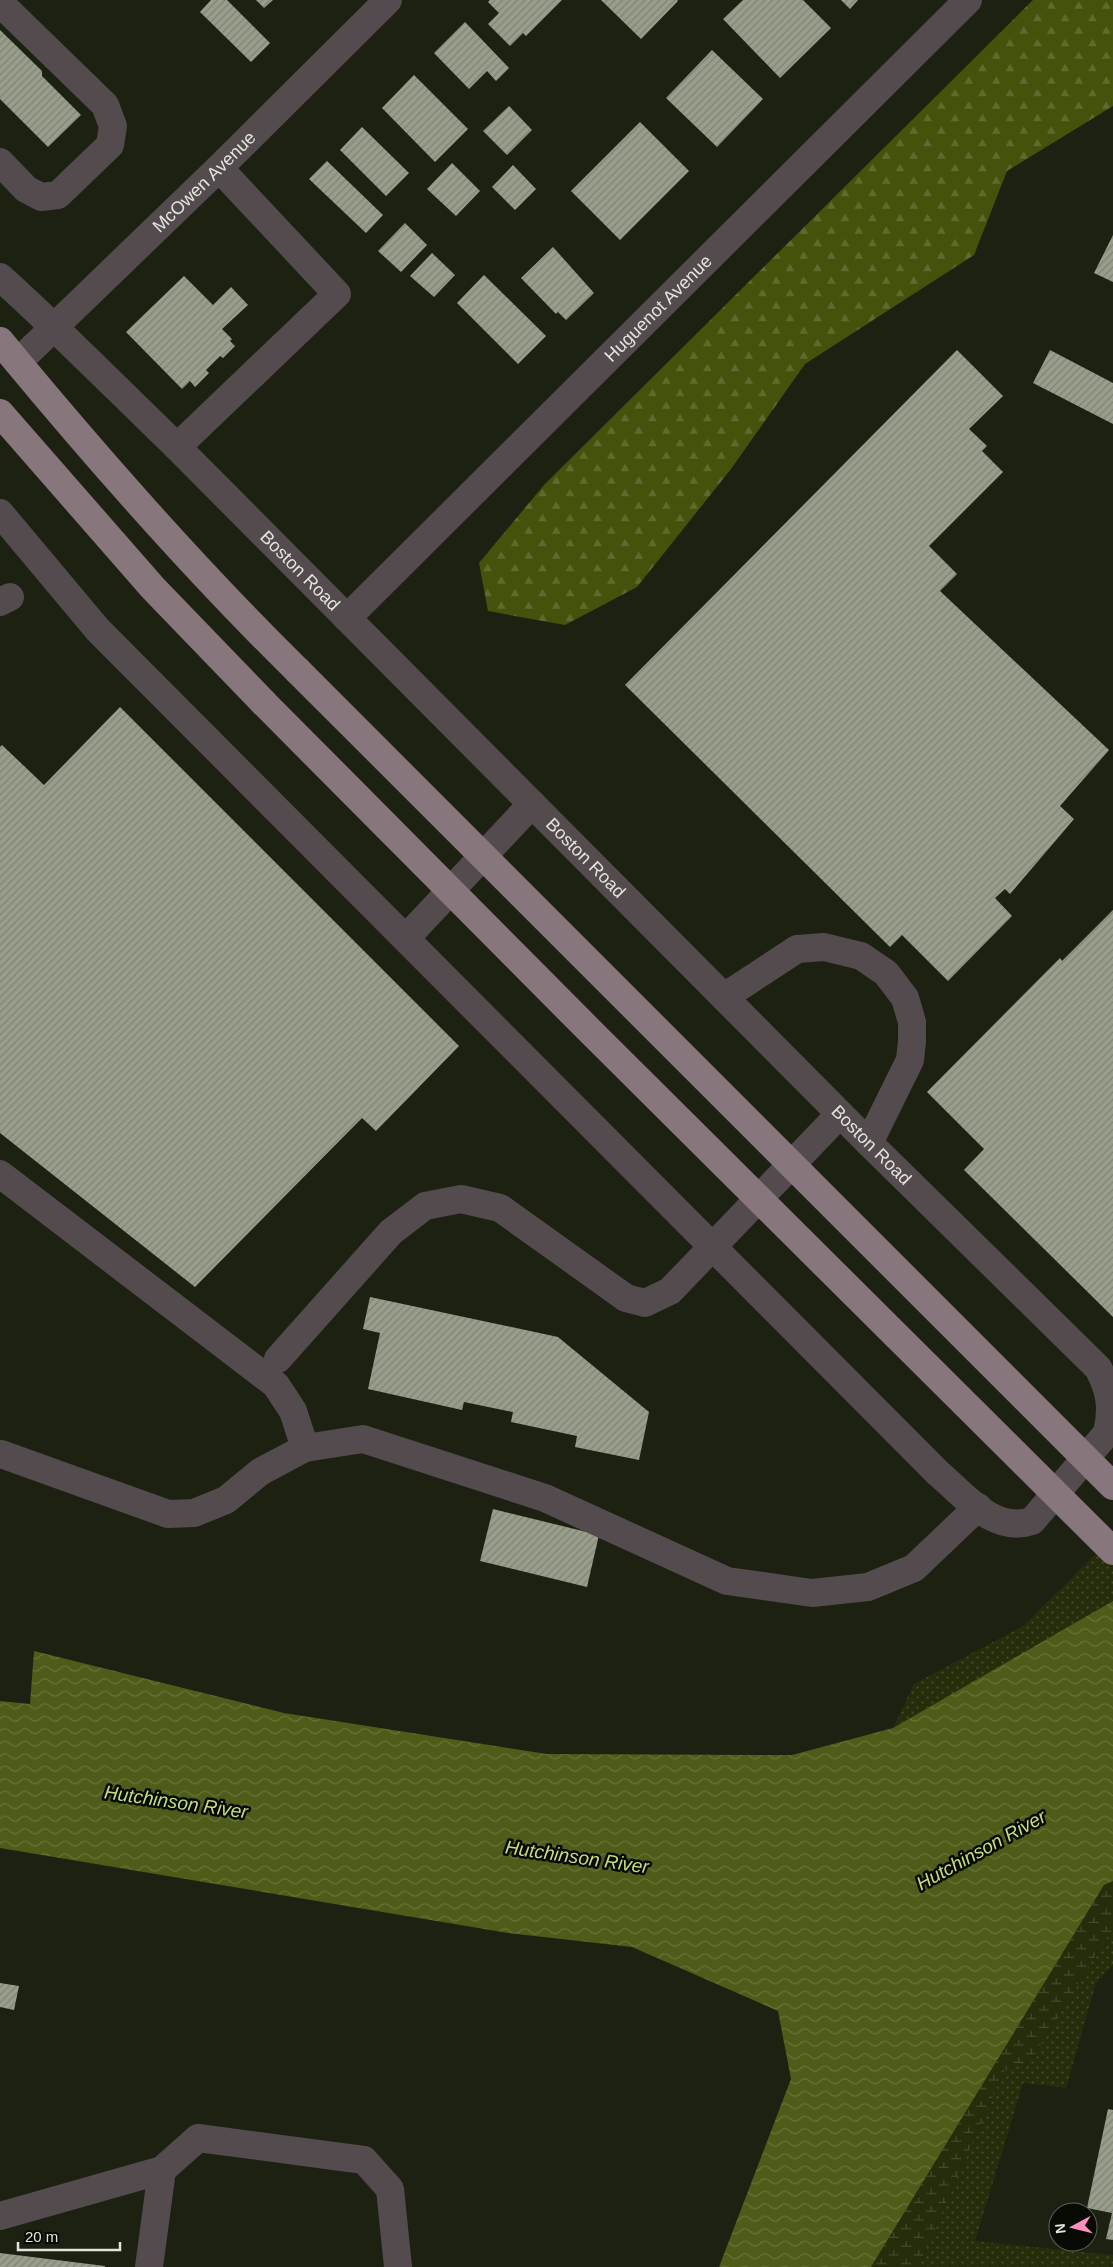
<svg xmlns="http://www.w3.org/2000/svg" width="1113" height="2267" font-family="Arial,sans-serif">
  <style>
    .grass { fill: url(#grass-dots) }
    .forest { fill: url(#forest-firs) }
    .wetland { fill: url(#wetland-marsh) }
    .water { fill: url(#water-waves) }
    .building { fill: url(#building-hatch) }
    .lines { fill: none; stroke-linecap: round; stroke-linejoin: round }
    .minor { stroke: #534b4e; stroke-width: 28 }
    .major { stroke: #87767c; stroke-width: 28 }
    .major-bridge { stroke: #87767c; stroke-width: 28 }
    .labels { text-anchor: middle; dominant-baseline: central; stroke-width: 5; stroke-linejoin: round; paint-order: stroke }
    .street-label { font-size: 18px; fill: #e1e5db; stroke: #080a05 }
    .water-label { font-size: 19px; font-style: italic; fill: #c5de80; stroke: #080a05 }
  </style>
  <defs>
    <pattern id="grass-dots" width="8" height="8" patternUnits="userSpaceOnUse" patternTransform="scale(1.25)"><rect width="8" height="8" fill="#252d0b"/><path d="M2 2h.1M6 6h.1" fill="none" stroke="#444b2e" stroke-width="1.8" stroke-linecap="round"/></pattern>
    <pattern id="forest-firs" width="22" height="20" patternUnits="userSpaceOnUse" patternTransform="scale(1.25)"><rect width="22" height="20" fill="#44520b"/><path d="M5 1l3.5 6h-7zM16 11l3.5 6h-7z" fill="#5f6b2e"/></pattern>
    <pattern id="wetland-marsh" width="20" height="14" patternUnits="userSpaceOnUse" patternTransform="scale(1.25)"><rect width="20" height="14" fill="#252d0b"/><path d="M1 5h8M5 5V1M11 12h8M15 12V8" fill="none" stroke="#444b2e"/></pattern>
    <pattern id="water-waves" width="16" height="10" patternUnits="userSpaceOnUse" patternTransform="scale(1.25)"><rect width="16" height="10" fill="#4d5c18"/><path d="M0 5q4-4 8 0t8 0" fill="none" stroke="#667339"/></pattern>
    <pattern id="building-hatch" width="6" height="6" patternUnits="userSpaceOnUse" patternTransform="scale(1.25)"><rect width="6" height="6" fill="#989e8b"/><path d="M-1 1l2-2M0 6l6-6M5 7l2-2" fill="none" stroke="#7f8375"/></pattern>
  </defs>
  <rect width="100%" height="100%" fill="#1d2112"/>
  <g class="grass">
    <path d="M1113,1537V1601L1111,1604L893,1728L914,1684L1023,1626Z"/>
    <path d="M1113,1933V1965L1096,1983L1066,2088L1023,2083L975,2241L1113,2255V2267H918L1004,2071L1032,2059L1106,1938Z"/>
  </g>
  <path class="forest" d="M1033,0H1113V106L1007,171L974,255L805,364L731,469L637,587L565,625L488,611L479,563L544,485Z"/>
  <path class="wetland" d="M1113,1881V1933L1106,1938L1032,2059L1004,2071L918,2267H871L1104,1885Z"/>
  <path class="water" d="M1113,1601V1881L1104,1885L871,2267H719L791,2079L778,2011L632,1947L508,1933L0,1848V1701L30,1704L34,1651L284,1713L547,1754L792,1755L893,1728Z"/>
  <g class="building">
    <path d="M211,0H227L270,43L251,62L200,12Z"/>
    <path d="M256,0H273L264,8Z"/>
    <path d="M490,0H562L526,36L523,33L510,46L488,24L499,13L488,2Z"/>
    <path d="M601,0H677L678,1L641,39Z"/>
    <path d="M743,0H803L831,28L780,78L723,19Z"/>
    <path d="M841,0H858L850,9Z"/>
    <path d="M465,22L509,68L496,81L487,71L469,89L434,53Z"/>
    <path d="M0,30L42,71V76L81,115L48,147L0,99Z"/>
    <path d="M712,50L763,99L717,147L666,98Z"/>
    <path d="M414,75L468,129L435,162L382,108Z"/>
    <path d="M509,106L532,130L507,155L483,131Z"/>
    <path d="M640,122L689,171L620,240L571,191Z"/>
    <path d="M362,127L409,173L386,196L340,150Z"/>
    <path d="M327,161L383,215L366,233L309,179Z"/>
    <path d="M452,163L480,191L456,216L427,189Z"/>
    <path d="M513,165L536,189L515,210L492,187Z"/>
    <path d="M405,223L427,245L401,272L378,251Z"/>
    <path d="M1113,235V282L1094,273Z"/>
    <path d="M553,247L594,293L566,320L558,312L556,314L521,278Z"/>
    <path d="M432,253L455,275L434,297L410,276Z"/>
    <path d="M484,275L546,336L518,364L457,303Z"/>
    <path d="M184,276L213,305L231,287L248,305L222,329L232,339L230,341L235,346L223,358L220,356L206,370L209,373L195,387L190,381L182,389L126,332Z"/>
    <path d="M957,350L1003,396L969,429L987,446L982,451L1003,472L929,546L957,574L940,591L1109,750L1060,806L1074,819L1010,894L1005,889L995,898L1012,916L948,981L902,935L890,947L625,685Z"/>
    <path d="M1050,350L1113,383V424L1033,383Z"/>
    <path d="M120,707L459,1046L376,1131L362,1118L195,1287L0,1133V747L2,745L44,785Z"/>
    <path d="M1113,910V1317L964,1170L984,1149L927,1092L1060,958L1062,961Z"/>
    <path d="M370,1297L558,1337L649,1412L639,1460L575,1447L577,1436L511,1422L513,1412L464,1402L462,1410L368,1389L380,1333L363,1329Z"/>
    <path d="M493,1509L599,1535L587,1587L480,1561Z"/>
    <path d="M0,1983L19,1986L14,2010L0,2007Z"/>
    <path d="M1108,2109L1113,2110V2240L1106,2239L1112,2213L1087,2208Z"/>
    <path d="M0,2253L105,2266V2267H0Z"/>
  </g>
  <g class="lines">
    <g class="minor">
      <path d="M0,3L105,105L113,126L110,145L58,195L41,197L26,189L0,162"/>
      <path id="s1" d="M0,277C61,332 118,390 177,447L869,1143L1098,1368C1110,1390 1113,1408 1107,1433L1032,1521C994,1534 965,1496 938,1473L98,630L0,513"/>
      <path id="s2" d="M18,362L219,168L388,0"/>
      <path d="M177,447L337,294L219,168"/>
      <path d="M0,602L10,597"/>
      <path id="s3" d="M347,618L968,0"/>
      <path d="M406,938L532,804"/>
      <path d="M724,997L797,949L824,947L861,956L886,973L905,998L912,1022V1041L910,1060L869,1143"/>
      <path d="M0,1174L276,1385L293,1411L305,1448"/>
      <path d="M278,1359L391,1232L425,1206L461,1199L500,1208L626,1298L645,1303L670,1291L840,1114"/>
      <path d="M1,1454L168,1514L194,1513L226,1500L260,1472L305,1448L363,1439L545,1498L727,1581L812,1593L868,1587L914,1568L978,1507"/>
      <path d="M162,2170L198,2138L364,2160L390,2189L398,2267"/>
      <path d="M0,2216L162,2170L149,2267"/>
    </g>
    <g class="major">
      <path d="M0,341C94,455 192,567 298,671"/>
      <path d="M0,413L153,588L264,703"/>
    </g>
    <g class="major-bridge">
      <path d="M298,671L1113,1486"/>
      <path d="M264,703L589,1030L1113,1551"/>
    </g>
  </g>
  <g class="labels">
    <g class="street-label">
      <text stroke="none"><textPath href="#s2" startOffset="259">McOwen Avenue</textPath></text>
      <text stroke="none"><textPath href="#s3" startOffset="439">Huguenot Avenue</textPath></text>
      <text stroke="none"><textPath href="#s1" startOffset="420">Boston Road</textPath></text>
      <text stroke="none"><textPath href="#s1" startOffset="825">Boston Road</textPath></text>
      <text stroke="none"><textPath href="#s1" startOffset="1230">Boston Road</textPath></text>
    </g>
    <g class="water-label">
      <text transform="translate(176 1802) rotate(8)">Hutchinson River</text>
      <text transform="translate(981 1850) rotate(-29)">Hutchinson River</text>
      <text transform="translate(577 1857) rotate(8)">Hutchinson River</text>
    </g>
  </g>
  <g transform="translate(1073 2227) rotate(263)"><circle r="24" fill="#080a05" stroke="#5f625b"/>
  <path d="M0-4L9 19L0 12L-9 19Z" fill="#fe8ebd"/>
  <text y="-8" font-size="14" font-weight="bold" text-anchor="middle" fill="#e1e5db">N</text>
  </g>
  <path d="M18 2242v8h102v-8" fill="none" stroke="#e1e5db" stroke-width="2.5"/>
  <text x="25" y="2242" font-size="15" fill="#e1e5db" stroke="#080a05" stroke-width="4" paint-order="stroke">20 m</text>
</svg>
